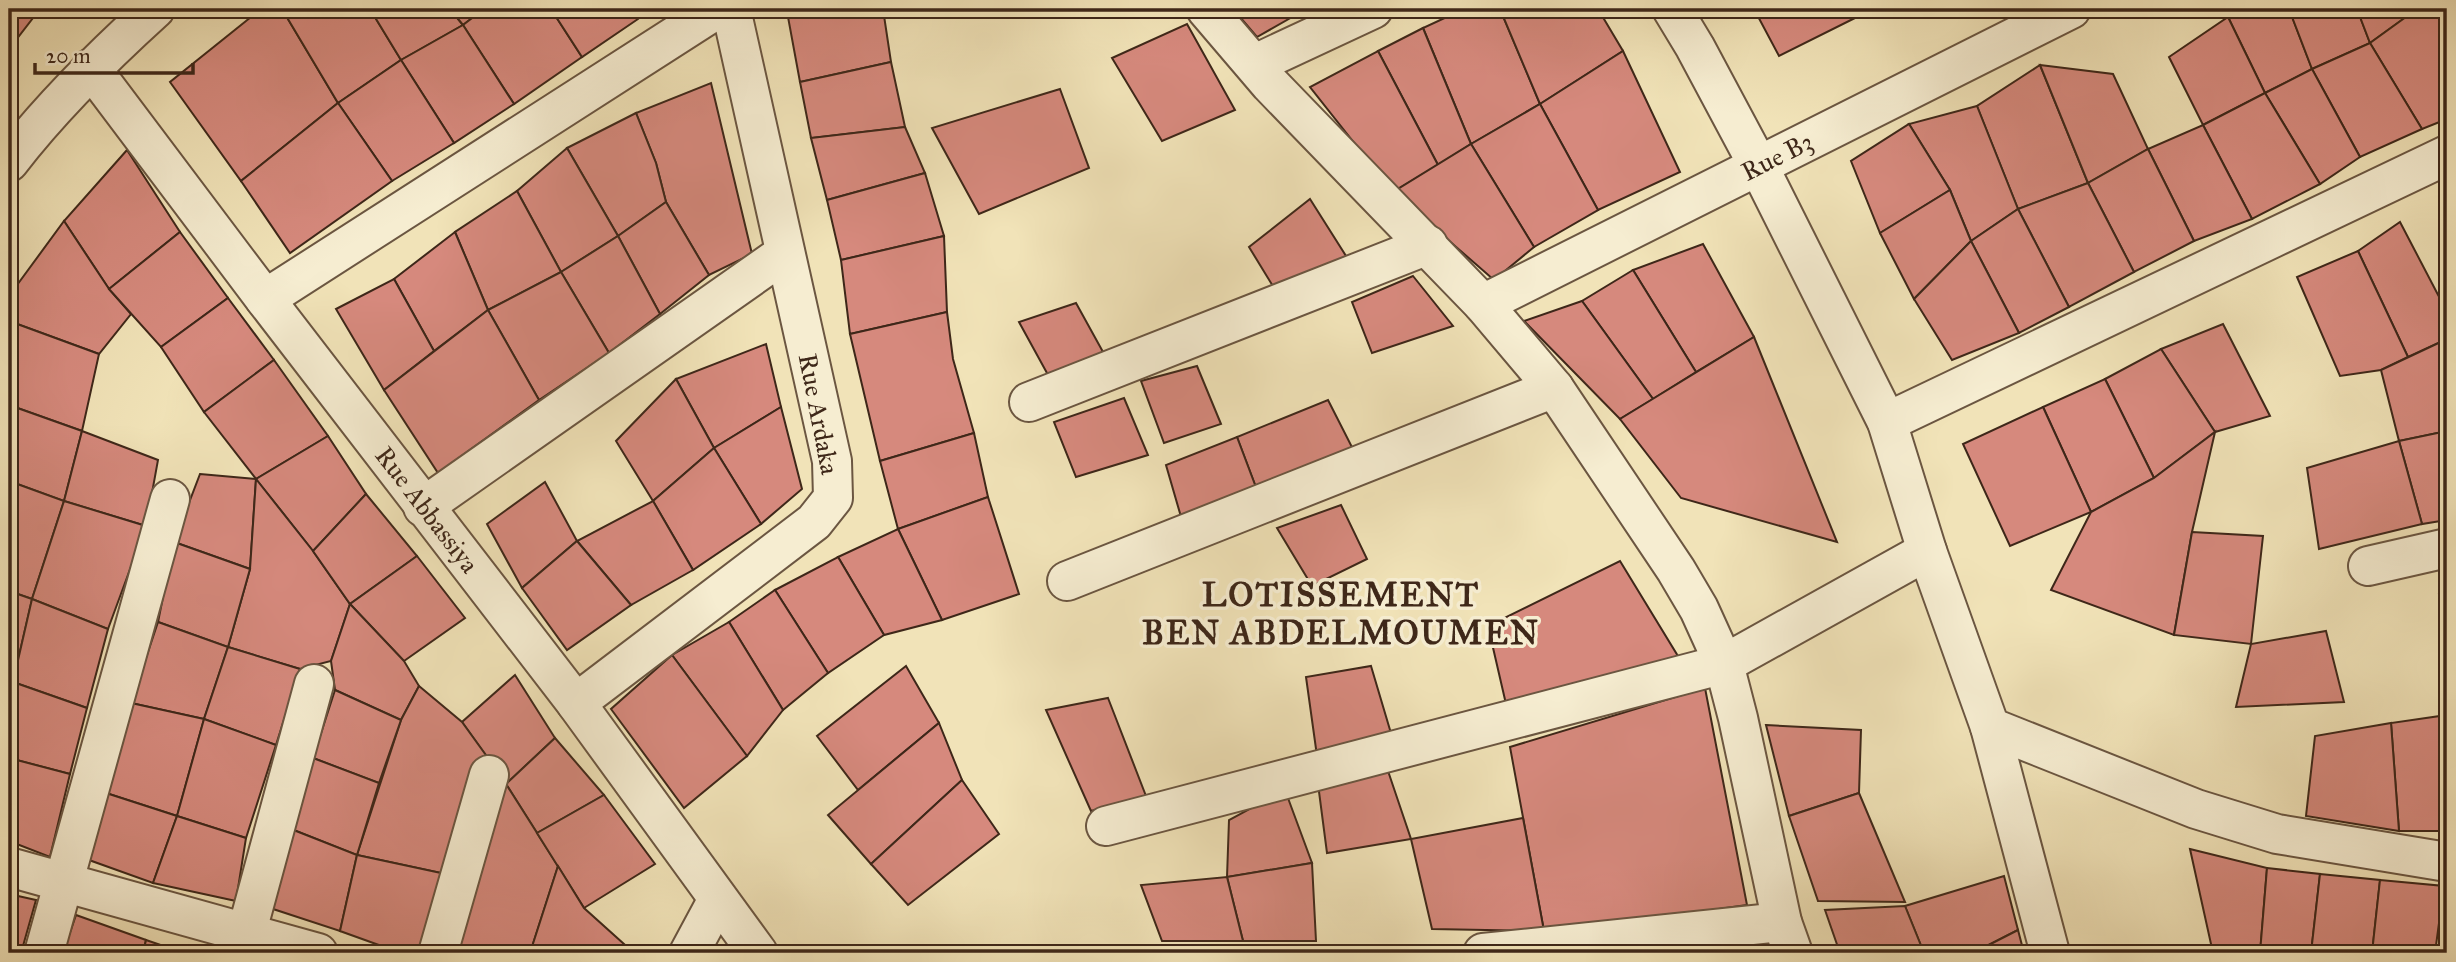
<svg xmlns="http://www.w3.org/2000/svg" width="2456" height="962" font-family="'IM FELL Great Primer',serif">
  <style>
    .building { fill: #d6897d; stroke: #3e2719; stroke-width: 2 }
    .lines { fill: none; stroke-linecap: round; stroke-linejoin: round }
    .minor-casing { stroke: #6b5641; stroke-width: 42 }
    .minor { stroke: #f6edd1; stroke-width: 38 }
    .labels { text-anchor: middle; dominant-baseline: central; stroke-width: 7; stroke-linejoin: round; paint-order: stroke }
    .street-label { font-size: 26px; fill: #3e2719; stroke: #f6edd1 }
    .district-label { font-size: 33px; font-weight: bold; letter-spacing: 2px; fill: #3e2719; stroke: #f6edd1 }
  </style>
  <rect width="100%" height="100%" fill="#f1e3b8"/>
  <filter id="stains"><feTurbulence type="fractalNoise" baseFrequency=".00286" numOctaves="4"/><feColorMatrix values="0 0 0 0 .2 0 0 0 0 .09 0 0 0 0 .02 0 0 0 .5 -.17"/></filter>
  <radialGradient id="worn" r=".72"><stop offset=".6" stop-color="#630" stop-opacity="0"/><stop offset="1" stop-color="#630" stop-opacity=".3"/></radialGradient>
  <g class="building">
    <path d="M9,9H27L36,14L9,49Z"/>
    <path d="M261,9H282L338,103L241,181L170,82Z"/>
    <path d="M282,9H370L401,60L338,103Z"/>
    <path d="M370,9H450L463,25L401,60Z"/>
    <path d="M450,9H484L463,25Z"/>
    <path d="M484,9H551L582,57L514,104L463,25Z"/>
    <path d="M551,9H633L638,19L582,57Z"/>
    <path d="M788,9H873L788,17Z"/>
    <path d="M873,9H883L891,62L800,82L788,17Z"/>
    <path d="M1233,9H1299L1301,12L1257,37Z"/>
    <path d="M1464,9H1500L1540,104L1471,144L1423,28Z"/>
    <path d="M1500,9H1598L1623,51L1540,104Z"/>
    <path d="M1754,9H1873L1779,56Z"/>
    <path d="M2239,9H2289L2312,69L2265,93L2228,17Z"/>
    <path d="M2289,9H2357L2370,43L2312,69Z"/>
    <path d="M2357,9H2417L2370,43Z"/>
    <path d="M2417,9H2444L2447,15V119L2422,129L2370,43Z"/>
    <path d="M2228,17L2265,93L2203,125L2169,57Z"/>
    <path d="M1187,24L1235,110L1162,141L1112,58Z"/>
    <path d="M463,25L514,104L454,143L401,60Z"/>
    <path d="M1423,28L1471,144L1438,165L1378,51Z"/>
    <path d="M2370,43L2422,129L2360,157L2312,69Z"/>
    <path d="M1378,51L1438,165L1393,192L1310,87Z"/>
    <path d="M1623,51L1680,172L1598,210L1540,104Z"/>
    <path d="M401,60L454,143L392,181L338,103Z"/>
    <path d="M891,62L905,127L811,138L800,82Z"/>
    <path d="M2040,65L2088,183L2018,209L1977,106Z"/>
    <path d="M2040,65L2113,74L2148,149L2088,183Z"/>
    <path d="M2312,69L2360,157L2320,184L2265,93Z"/>
    <path d="M711,83L752,254L709,275L666,202L656,163L636,113Z"/>
    <path d="M1060,89L1089,168L979,214L932,128Z"/>
    <path d="M2265,93L2320,184L2252,219L2203,125Z"/>
    <path d="M338,103L392,181L290,253L241,181Z"/>
    <path d="M1540,104L1598,210L1534,247L1471,144Z"/>
    <path d="M1977,106L2018,209L1971,241L1950,190L1909,124Z"/>
    <path d="M636,113L656,163L666,202L618,236L567,148Z"/>
    <path d="M1909,124L1950,190L1880,233L1851,161Z"/>
    <path d="M2203,125L2252,219L2194,241L2148,149Z"/>
    <path d="M905,127L925,173L827,200L811,138Z"/>
    <path d="M1471,144L1534,247L1494,280L1393,192Z"/>
    <path d="M567,148L618,236L561,272L517,191Z"/>
    <path d="M2148,149L2194,241L2134,272L2088,183Z"/>
    <path d="M127,150L180,232L109,289L64,221Z"/>
    <path d="M925,173L944,236L841,260L827,200Z"/>
    <path d="M2088,183L2134,272L2069,307L2018,209Z"/>
    <path d="M1950,190L1971,241L1914,299L1880,233Z"/>
    <path d="M517,191L561,272L488,310L455,232Z"/>
    <path d="M1310,199L1353,267L1279,296L1249,247Z"/>
    <path d="M666,202L709,275L660,314L618,236Z"/>
    <path d="M2018,209L2069,307L2019,333L1971,241Z"/>
    <path d="M64,221L109,289L131,314L99,354L9,321V296Z"/>
    <path d="M2400,222L2447,312V339L2408,357L2358,251Z"/>
    <path d="M180,232L228,298L161,347L109,289Z"/>
    <path d="M455,232L488,310L434,351L394,279Z"/>
    <path d="M618,236L660,314L609,353L561,272Z"/>
    <path d="M944,236L947,312L850,334L841,260Z"/>
    <path d="M1971,241L2019,333L1952,360L1914,299Z"/>
    <path d="M1703,244L1754,337L1696,372L1633,270Z"/>
    <path d="M2358,251L2408,357L2381,370L2340,376L2297,277Z"/>
    <path d="M1633,270L1696,372L1653,399L1582,301Z"/>
    <path d="M561,272L609,353L539,400L488,310Z"/>
    <path d="M1413,276L1453,326L1372,353L1352,302Z"/>
    <path d="M394,279L434,351L384,390L336,309Z"/>
    <path d="M228,298L274,360L204,412L161,347Z"/>
    <path d="M1582,301L1653,399L1620,419L1524,321Z"/>
    <path d="M1076,303L1108,361L1053,384L1019,322Z"/>
    <path d="M488,310L539,400L438,473L384,390Z"/>
    <path d="M947,312L953,359L974,433L880,461L850,334Z"/>
    <path d="M9,321L99,354L82,431L9,405Z"/>
    <path d="M2223,324L2270,416L2215,432L2161,349Z"/>
    <path d="M1754,337L1837,542L1681,498L1620,419Z"/>
    <path d="M2447,339V431L2399,441L2381,370Z"/>
    <path d="M766,344L781,407L714,448L676,379Z"/>
    <path d="M2161,349L2215,432L2154,478L2105,379Z"/>
    <path d="M274,360L328,436L256,479L204,412Z"/>
    <path d="M1197,366L1221,424L1164,443L1141,381Z"/>
    <path d="M676,379L714,448L653,501L616,441Z"/>
    <path d="M2105,379L2154,478L2091,512L2043,407Z"/>
    <path d="M1124,398L1148,455L1076,477L1054,422Z"/>
    <path d="M1328,400L1358,459L1260,498L1237,437Z"/>
    <path d="M9,405L82,431L64,501L9,481Z"/>
    <path d="M781,407L802,489L761,524L714,448Z"/>
    <path d="M2043,407L2091,512L2010,546L1963,444Z"/>
    <path d="M82,431L158,460L146,526L64,501Z"/>
    <path d="M2447,431V520L2422,524L2399,441Z"/>
    <path d="M2215,432L2192,532L2174,635L2051,590L2091,512L2154,478Z"/>
    <path d="M974,433L988,497L898,529L880,461Z"/>
    <path d="M328,436L366,494L313,551L256,479Z"/>
    <path d="M1237,437L1260,498L1186,534L1166,465Z"/>
    <path d="M2399,441L2422,524L2319,549L2307,468Z"/>
    <path d="M714,448L761,524L693,570L653,501Z"/>
    <path d="M200,474L256,479L250,569L174,542Z"/>
    <path d="M256,479L313,551L350,604L331,661L300,669L228,647L250,569Z"/>
    <path d="M9,481L64,501L32,599L9,591Z"/>
    <path d="M545,482L577,541L522,588L487,524Z"/>
    <path d="M366,494L417,556L350,604L313,551Z"/>
    <path d="M988,497L1019,594L942,620L898,529Z"/>
    <path d="M64,501L146,526L108,629L32,599Z"/>
    <path d="M653,501L693,570L631,605L577,541Z"/>
    <path d="M1341,505L1367,559L1312,586L1277,528Z"/>
    <path d="M898,529L942,620L884,635L838,557Z"/>
    <path d="M2192,532L2263,536L2251,644L2174,635Z"/>
    <path d="M577,541L631,605L567,650L522,588Z"/>
    <path d="M174,542L250,569L228,647L158,622Z"/>
    <path d="M417,556L465,618L404,661L350,604Z"/>
    <path d="M838,557L884,635L828,673L775,590Z"/>
    <path d="M1620,561L1684,666L1509,717L1488,626Z"/>
    <path d="M775,590L828,673L783,710L729,622Z"/>
    <path d="M9,591L32,599L13,682L9,681Z"/>
    <path d="M2447,592V641L2439,594Z"/>
    <path d="M32,599L108,629L87,708L13,682Z"/>
    <path d="M350,604L404,661L419,686L401,720L335,690L331,661Z"/>
    <path d="M158,622L228,647L204,719L131,703Z"/>
    <path d="M729,622L783,710L747,756L672,655Z"/>
    <path d="M2326,631L2344,702L2236,707L2251,644Z"/>
    <path d="M228,647L300,669L276,745L204,719Z"/>
    <path d="M672,655L747,756L684,808L611,709Z"/>
    <path d="M906,666L939,723L858,790L817,736Z"/>
    <path d="M1371,666L1393,740L1317,756L1306,677Z"/>
    <path d="M515,675L555,738L506,784L462,722Z"/>
    <path d="M9,681L13,682L9,703Z"/>
    <path d="M13,682L87,708L70,774L9,758V703Z"/>
    <path d="M419,686L462,722L488,758L441,873L357,855L401,720Z"/>
    <path d="M1705,688L1747,905L1612,924L1544,931L1510,747Z"/>
    <path d="M335,690L401,720L379,783L313,758Z"/>
    <path d="M1108,698L1146,796L1091,811L1046,710Z"/>
    <path d="M131,703L204,719L177,816L106,793Z"/>
    <path d="M2447,715V831H2399L2391,723Z"/>
    <path d="M204,719L276,745L246,838L177,816Z"/>
    <path d="M939,723L962,780L871,864L828,815Z"/>
    <path d="M2391,723L2399,831L2306,816L2315,736Z"/>
    <path d="M1766,725L1861,730L1859,793L1789,816Z"/>
    <path d="M555,738L604,795L537,833L506,784Z"/>
    <path d="M9,758L70,774L50,857L9,841Z"/>
    <path d="M313,758L379,783L357,855L291,829Z"/>
    <path d="M1387,768L1411,839L1327,853L1318,784Z"/>
    <path d="M962,780L999,834L908,905L871,864Z"/>
    <path d="M506,784L558,866L530,953H450Z"/>
    <path d="M1285,790L1312,863L1227,877L1229,820Z"/>
    <path d="M106,793L177,816L153,883L89,860Z"/>
    <path d="M1859,793L1905,902L1818,901L1789,816Z"/>
    <path d="M604,795L655,864L584,908L537,833Z"/>
    <path d="M177,816L246,838L236,901L153,883Z"/>
    <path d="M1523,818L1544,931L1432,929L1411,839Z"/>
    <path d="M291,829L357,855L340,931L267,907Z"/>
    <path d="M2190,849L2267,868L2260,953H2213Z"/>
    <path d="M357,855L441,873L422,953H401L340,931Z"/>
    <path d="M1312,863L1316,941H1243L1227,877Z"/>
    <path d="M558,866L584,908L634,953H530Z"/>
    <path d="M2267,868L2320,874L2311,953H2260Z"/>
    <path d="M2320,874L2380,880L2372,953H2311Z"/>
    <path d="M2004,876L2018,930L1973,953H1924L1905,906Z"/>
    <path d="M1227,877L1243,941H1162L1141,885Z"/>
    <path d="M2380,880L2444,886L2435,953H2372Z"/>
    <path d="M9,894L36,900L21,953H9Z"/>
    <path d="M1905,906L1924,953H1840L1825,910Z"/>
    <path d="M76,915L146,940L143,953H63Z"/>
    <path d="M2018,930L2024,953H1973Z"/>
    <path d="M146,940L184,953H143Z"/>
  </g>
  <g class="lines">
    <defs>
      <g id="minor">
        <path d="M1206,9L1270,84L1483,304L1554,388L1676,570L1699,609L1724,664L1738,718L1782,922L1793,953"/>
        <path d="M1672,9L1695,47L1758,165L1887,422L1927,551L1990,727L2196,809L2277,834L2447,862"/>
        <path d="M1255,64L1373,9"/>
        <path id="s1" d="M91,68L265,299L576,703L758,953"/>
        <path d="M9,162C52,106 102,57 155,9"/>
        <path d="M265,299L717,9"/>
        <path id="s2" d="M1483,304L2071,9"/>
        <path d="M1029,402L1428,245"/>
        <path d="M1887,422L2447,155"/>
        <path d="M423,507L785,253"/>
        <path d="M2368,566L2447,548"/>
        <path d="M1067,581L1554,388"/>
        <path d="M576,703L814,522L833,498L832,461L731,9"/>
        <path d="M1990,727L2050,953"/>
        <path d="M1106,826L1724,664L1927,551"/>
        <path d="M9,867L318,953"/>
        <path d="M44,953L170,499"/>
        <path d="M241,953L314,684"/>
        <path d="M438,953L489,775"/>
        <path d="M689,953L718,899"/>
        <path d="M1483,953L1782,922"/>
      </g>
    </defs>
    <use href="#minor" class="minor-casing"/>
    <use href="#minor" class="minor"/>
  </g>
  <g class="labels">
    <g class="street-label">
      <text stroke="none"><textPath href="#s2" startOffset="329">Rue B3</textPath></text>
      <text transform="translate(819 414) rotate(79)">Rue Ardaka</text>
      <text stroke="none"><textPath href="#s1" startOffset="555">Rue Abbassiya</textPath></text>
    </g>
    <g class="district-label">
      <text x="1341" y="595">LOTISSEMENT<tspan x="1341" dy="38">BEN ABDELMOUMEN</tspan></text>
    </g>
  </g>
  <rect width="2456" height="962" fill="none" stroke="#f1e3b8" stroke-width="35"/>
  <rect x="10" y="10" width="2435" height="941" fill="none" stroke="#3e2719" stroke-width="3.5"/>
  <rect x="18" y="18" width="2421" height="927" fill="none" stroke="#3e2719" stroke-width="2"/>
  <path d="M35 63v10h158v-10" fill="none" stroke="#3e2719" stroke-width="3.5"/>
  <text x="46" y="63" font-size="21" fill="#3e2719" stroke="#f6edd1" stroke-width="5" paint-order="stroke">20 m</text>
  <rect width="100%" height="100%" filter="url(#stains)"/>
  <rect width="100%" height="100%" fill="url(#worn)"/>
</svg>
